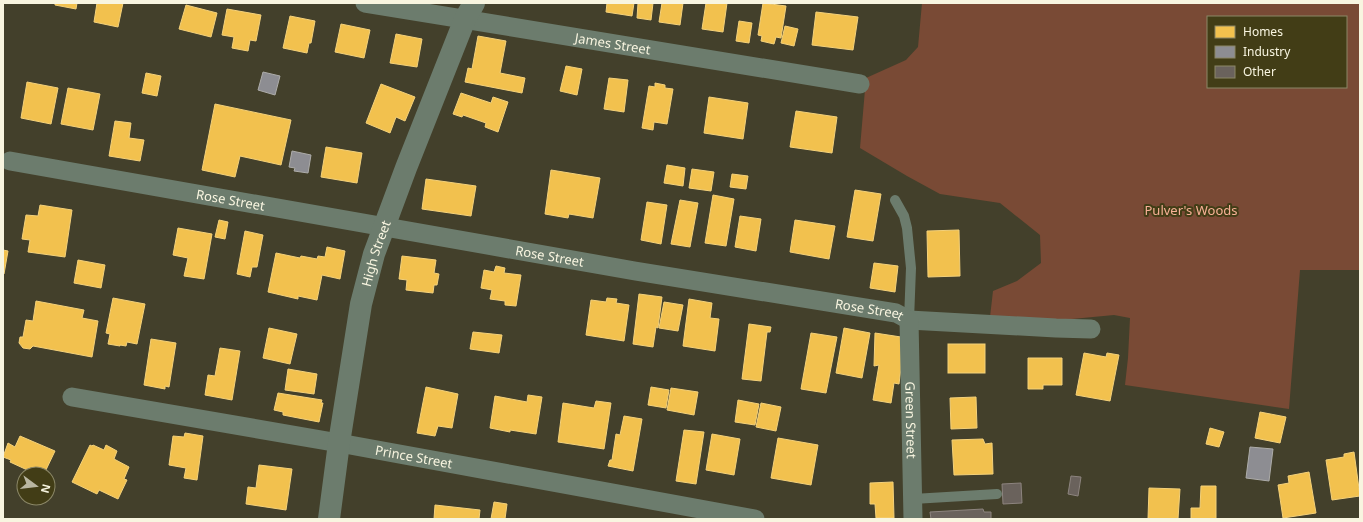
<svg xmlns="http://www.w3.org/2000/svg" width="1363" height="522" font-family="'Noto Sans',sans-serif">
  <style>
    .green { fill: #794a35; fill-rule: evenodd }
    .homes { fill: #f2c14e; stroke: #f4d17a }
    .industry { fill: #8d8d92; stroke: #adaca9 }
    .building { fill: #6a625c; stroke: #8d847f }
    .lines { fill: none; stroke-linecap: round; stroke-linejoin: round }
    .service { stroke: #6c7c6d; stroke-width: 10 }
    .minor { stroke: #6c7c6d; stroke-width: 19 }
    .tertiary { stroke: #6c7c6d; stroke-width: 22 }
    .labels { text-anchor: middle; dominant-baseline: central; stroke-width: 4; stroke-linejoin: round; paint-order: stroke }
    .street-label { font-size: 13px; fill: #f8f5e0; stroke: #423d16 }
    .park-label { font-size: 13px; fill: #f8b197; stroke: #423d16 }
  </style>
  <rect width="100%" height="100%" fill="#43402b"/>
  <path class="green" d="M922,3H1360V270H1300L1289,409L1125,385L1128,358L1130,318L1114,315L1051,321L990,317L993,291L1017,281L1041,263L1040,235L1000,203L940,194L907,176L860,148L866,78L906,60L918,47ZM1208,17H1346V87H1208Z"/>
  <g class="homes">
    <path d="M55,3H77L76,9L55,5Z"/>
    <path d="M97,3H123L118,27L94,22Z"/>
    <path d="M607,3H634L632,16L606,12Z"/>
    <path d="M638,3H653L651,20L637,18Z"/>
    <path d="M662,3H683L680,25L659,22Z"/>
    <path d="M706,3H727L723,32L702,29Z"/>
    <path d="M763,3L786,6L781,38L776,37L774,44L761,41L762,36L758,35Z"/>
    <path d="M186,5L217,13L211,37L179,29Z"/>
    <path d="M227,9L261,15L256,41L250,40L248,51L232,48L234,37L222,35Z"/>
    <path d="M816,12L858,17L853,50L812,45Z"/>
    <path d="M290,16L315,21L311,43H309L307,53L283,48Z"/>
    <path d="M739,21L752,23L749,43L736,41Z"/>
    <path d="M341,24L370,30L364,58L335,52Z"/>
    <path d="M785,26L798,29L794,46L781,43Z"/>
    <path d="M396,34L422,39L417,67L390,63Z"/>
    <path d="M478,36L506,41L500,73L525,78L522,93L465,82L468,68L472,69Z"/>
    <path d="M566,66L582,69L577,95L560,91Z"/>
    <path d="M146,73L161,76L157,96L142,93Z"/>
    <path d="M609,78L628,80L624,112L604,109Z"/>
    <path d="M27,82L58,88L51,124L21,118Z"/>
    <path d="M655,83L665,85V88L673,89L667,124L654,122L653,130L642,128L649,86L655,87Z"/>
    <path d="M381,84L415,97L405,121L396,117L390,133L366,123Z"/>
    <path d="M68,88L100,94L93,130L61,124Z"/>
    <path d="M461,93L491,103L493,97L508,102L498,132L485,127L486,123L463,115L462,117L453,114Z"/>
    <path d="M709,97L748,103L743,139L704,133Z"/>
    <path d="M215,104L291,120L281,165L240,156L235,177L202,170Z"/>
    <path d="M796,111L837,117L832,153L790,147Z"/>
    <path d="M115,121L131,123L129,138L144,140L140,161L109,156Z"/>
    <path d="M326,147L362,153L357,183L321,177Z"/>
    <path d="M667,165L685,168L683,186L664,183Z"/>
    <path d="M692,169L714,172L711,191L689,188Z"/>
    <path d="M551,170L600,178L593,218L569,214L568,218L545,214Z"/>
    <path d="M732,174L748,176L746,189L730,187Z"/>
    <path d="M426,179L476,186L471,216L422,209Z"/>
    <path d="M855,190L881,194L873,241L847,237Z"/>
    <path d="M713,195L734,199L726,246L705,243Z"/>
    <path d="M680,200L698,203L690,247L671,244Z"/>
    <path d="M647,202L667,205L661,244L641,240Z"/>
    <path d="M40,205L72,210L65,257L28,252L30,240L22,239L26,215L38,216Z"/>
    <path d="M740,216L761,219L756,251L735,247Z"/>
    <path d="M219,220L228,222L225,239L215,237Z"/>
    <path d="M795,220L835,226L829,259L790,252Z"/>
    <path d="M178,228L212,234L204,279L184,276L188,258L173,255Z"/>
    <path d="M959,230L960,276L928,277L927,231Z"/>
    <path d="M245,231L263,235L257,267H252L250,277L237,274Z"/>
    <path d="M327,247L345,251L340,279L322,275L317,300L298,296V299L268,292L276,253L300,258L301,256L317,259L318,256L325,257Z"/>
    <path d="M3,250L8,251L4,274H3Z"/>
    <path d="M402,256L436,260L434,273L439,274L437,285H434L433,293L406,290L407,280L399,279Z"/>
    <path d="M78,260L105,265L101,288L74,283Z"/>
    <path d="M874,263L898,266L895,292L870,288Z"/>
    <path d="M496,266L505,268L504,273L521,275L516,306L505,305V301L490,299L492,290L481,288L484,270L494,272Z"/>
    <path d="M639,294L662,297L658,328L656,327L653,347L633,344Z"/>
    <path d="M113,298L145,304L137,344L127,342L126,346L120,345V346L108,344L110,334L106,333Z"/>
    <path d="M607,298L617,299L616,303L629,305L624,341L586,335L591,300L606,302Z"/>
    <path d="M689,299L712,303L710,318L719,319L715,351L683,346Z"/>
    <path d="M36,301L84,310L82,318L98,321L92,357L33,346L30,349L23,348L19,343L20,337H23L26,320L33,321Z"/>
    <path d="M664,302L683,305L678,331L659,328Z"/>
    <path d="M749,324L771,327L770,332H767L761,381L742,379Z"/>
    <path d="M269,328L297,334L290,364L263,358Z"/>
    <path d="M844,328L870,333L862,378L836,373Z"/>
    <path d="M473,332L502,335L499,353L470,349Z"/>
    <path d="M811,333L837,337L826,393L801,389Z"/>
    <path d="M875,333L901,337V368L899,384L894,383L891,403L873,400L879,365L874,366Z"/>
    <path d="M151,339L176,343L169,387L165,386V389L144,385Z"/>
    <rect x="948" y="344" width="37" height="29"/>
    <path d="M220,348L240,351L232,400L205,395L208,375L215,376Z"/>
    <path d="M1084,353L1106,357L1107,353L1119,355L1110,401L1076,395Z"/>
    <path d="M1028,358H1062V385H1043V389H1028Z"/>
    <path d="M288,369L317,374L314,394L285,390Z"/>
    <path d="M426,387L458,394L452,428L438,426L435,436L417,433Z"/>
    <path d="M651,387L669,390L666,408L648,405Z"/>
    <path d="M671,388L698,392L694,415L667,410Z"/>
    <path d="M278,393L322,400L321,403H323L319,422L283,415V412L274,410Z"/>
    <path d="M528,395L542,397L536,434L510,430V432L490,428L495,396L527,402Z"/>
    <path d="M976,397L977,428L951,429L950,398Z"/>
    <path d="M738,400L759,404L755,425L735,422Z"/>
    <path d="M596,401L611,403L604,449L558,442L563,403L594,408Z"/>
    <path d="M761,403L781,407L776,431L756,427Z"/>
    <path d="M1260,412L1286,417L1280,443L1255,438Z"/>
    <path d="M624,416L642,419L633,471L608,466L610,460H612L616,434L620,435Z"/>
    <path d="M1210,428L1224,432L1219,447L1206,444Z"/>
    <path d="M684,430L704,432L696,484L676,481Z"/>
    <path d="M185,433L203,436L197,480L184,478L186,468L169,465L173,436L184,437Z"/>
    <path d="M712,434L740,439L734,475L706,470Z"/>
    <path d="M20,436L55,451L44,474H36L10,462L11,460L3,457L8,443L15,447Z"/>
    <path d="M778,438L818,445L811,485L771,478Z"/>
    <path d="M983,439L985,444L992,443L993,474L954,475L952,440Z"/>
    <path d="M90,445L92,446L93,445L104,450L106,445L117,451L114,459L129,467L124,479L127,480L118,499L99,490L97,494L72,482Z"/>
    <path d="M1354,452L1360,496L1332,500L1326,460L1344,457V454Z"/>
    <path d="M259,465L292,469L286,510L246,504L248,487L256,488Z"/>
    <path d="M1309,472L1316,513L1283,518L1278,485L1289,483L1288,476Z"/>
    <path d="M893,482L894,518H876L875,504H870V483Z"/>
    <path d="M1201,486H1216V519H1191V508H1200Z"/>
    <path d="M1149,488L1180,489L1178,519H1148Z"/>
    <path d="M494,502L507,504L505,519H491Z"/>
    <path d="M435,505L480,510L479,519H434Z"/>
  </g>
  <g class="industry">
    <path d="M263,72L280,76L275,95L258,90Z"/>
    <path d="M292,151L311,155L308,173L294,171L295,168L289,167Z"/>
    <path d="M1250,447L1273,449L1269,481L1246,478Z"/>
  </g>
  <g class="building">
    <path d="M1071,476L1081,477L1078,496L1068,494Z"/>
    <path d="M1021,483L1022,503L1003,504L1002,484Z"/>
    <path d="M983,509L984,512H991V519H931L930,512Z"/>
  </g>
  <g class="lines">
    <g class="service">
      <path d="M895,200L904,216L907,228L911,268L909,320"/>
      <path d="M913,499L997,494"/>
    </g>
    <g class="minor">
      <path id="s1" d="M365,3L860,84"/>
      <path id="s2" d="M10,161L635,271L896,313L909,320L1056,328L1091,329"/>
      <path id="s3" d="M909,320L913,519"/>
      <path id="s4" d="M72,397L339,443L755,519"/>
    </g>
    <path class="tertiary" id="s5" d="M329,519L339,443L361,304L374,254L406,168L465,19L474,3"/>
  </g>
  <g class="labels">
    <g class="street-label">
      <text stroke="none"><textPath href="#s1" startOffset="251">James Street</textPath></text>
      <text stroke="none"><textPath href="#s2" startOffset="224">Rose Street</textPath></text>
      <text stroke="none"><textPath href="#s5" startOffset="270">High Street</textPath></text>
      <text stroke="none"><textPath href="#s2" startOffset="548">Rose Street</textPath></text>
      <text stroke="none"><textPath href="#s2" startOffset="872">Rose Street</textPath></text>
      <text stroke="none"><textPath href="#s3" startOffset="100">Green Street</textPath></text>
      <text stroke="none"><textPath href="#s4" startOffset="347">Prince Street</textPath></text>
    </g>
    <g class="park-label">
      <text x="1191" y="210">Pulver's Woods</text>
    </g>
  </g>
  <rect width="1363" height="522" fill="none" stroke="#f8f5e0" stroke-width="8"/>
  <rect x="1207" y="16" width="140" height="72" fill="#423d16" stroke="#8b8767"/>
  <rect x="1215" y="26" width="20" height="12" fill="#f2c14e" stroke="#8b8767"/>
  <text x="1243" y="36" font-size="12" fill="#f8f5e0">Homes</text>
  <rect x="1215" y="46" width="20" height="12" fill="#8d8d92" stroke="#8b8767"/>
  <text x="1243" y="56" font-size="12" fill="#f8f5e0">Industry</text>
  <rect x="1215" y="66" width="20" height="12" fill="#6a625c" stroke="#8b8767"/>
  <text x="1243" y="76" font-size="12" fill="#f8f5e0">Other</text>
  <g transform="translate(36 486) rotate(105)"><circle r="19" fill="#423d16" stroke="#8b8767"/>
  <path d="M0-3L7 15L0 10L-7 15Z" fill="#b9b6a1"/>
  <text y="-6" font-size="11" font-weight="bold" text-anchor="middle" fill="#f8f5e0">N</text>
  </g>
</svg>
